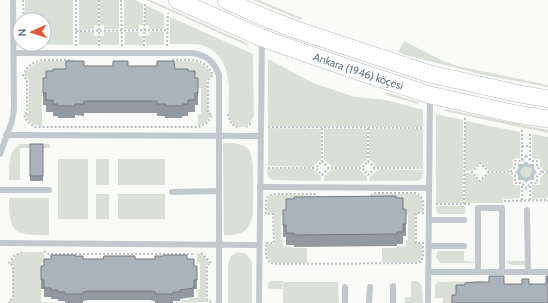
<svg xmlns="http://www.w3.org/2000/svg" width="548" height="303" font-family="Cabin,sans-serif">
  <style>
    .green { fill: #dadfd7 }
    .water { fill: #bbc7cb; fill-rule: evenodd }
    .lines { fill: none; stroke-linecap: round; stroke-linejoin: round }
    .secondary-casing { stroke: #b3babf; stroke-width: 18 }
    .path { stroke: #bbbfc2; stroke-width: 2; stroke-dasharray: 2 2; stroke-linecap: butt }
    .service { stroke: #c3c8cc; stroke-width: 6 }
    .secondary { stroke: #fff; stroke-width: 17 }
    .wall { fill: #929a9f }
    .building { fill: #aab3b9; stroke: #777d82 }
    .labels { text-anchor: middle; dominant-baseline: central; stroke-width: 4; stroke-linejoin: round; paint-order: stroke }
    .street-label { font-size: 11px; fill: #657683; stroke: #fff }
  </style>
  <rect width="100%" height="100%" fill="#fafaf8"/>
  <g class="green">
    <path d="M25,0H73V45L39,44H44V20H25Z"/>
    <path d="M79,0H98V25H94V29L79,30Z"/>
    <path d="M100,0H119V29H104V25H100Z"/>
    <path d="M124,0H135L143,4V25H139V29H124Z"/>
    <path d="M146,0H151L249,44L248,46Z"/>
    <path d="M253,0H259L302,18L301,20Z"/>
    <path d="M145,5L164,14V29H149V25H145Z"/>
    <path d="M170,17L253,54L254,115C251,127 235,133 230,119C227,111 229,100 229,91C229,69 221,47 195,44C187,44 178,44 170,44Z"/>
    <path d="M164,31V45H146L145,36L149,35L150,32Z"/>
    <path d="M79,32H94V36H98V45H79Z"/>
    <path d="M104,32H119V45H100V36H104Z"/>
    <path d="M125,32H139V36H143V45H125Z"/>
    <path d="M404,41L445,62L457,66L548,85V87L484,75L405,55L398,52Z"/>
    <path d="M268,59L313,83L355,97L386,100L423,110V127L268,126Z"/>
    <path d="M44,61H67V71L63,79H42V126C34,126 29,123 25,115L28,112L29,80L24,75C28,66 34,63 44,61Z"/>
    <path d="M175,61C190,61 204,59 212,75L207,80L208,112L210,115C208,121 204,124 198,126V115L201,114V88H198V80H192L175,71Z"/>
    <path d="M386,92L419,102V104L386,95Z"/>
    <path d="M445,109L548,130V133L445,111Z"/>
    <path d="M436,114L463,120V203H436Z"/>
    <path d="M465,121L520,132V158L513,159V166L508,171H490L480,162L471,171H465Z"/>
    <path d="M268,128L321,129V159L313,167L268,166Z"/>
    <path d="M324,129H367V159L359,167H332L324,159Z"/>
    <path d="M369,129H423V167H377L369,159Z"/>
    <path d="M532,134L548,137V171H544L540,166V159L532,158Z"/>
    <path d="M223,143C231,143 241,142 248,149C256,157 253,201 253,214C249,233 241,235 224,235Z"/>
    <path d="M20,144H50V148H20V180H9C10,167 7,152 20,144Z"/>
    <rect x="58" y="159" width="30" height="60"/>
    <rect x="96" y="159" width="13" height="26"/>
    <rect x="118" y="159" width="47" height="26"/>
    <circle cx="526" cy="172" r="6"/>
    <path d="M267,169H313L321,177V181L273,180L268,177Z"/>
    <path d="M332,169H359L367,177V181H324V177Z"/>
    <path d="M378,169L423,170C423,175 423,179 417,181H369V178Z"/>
    <path d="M465,173H471L480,182L490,173H508L513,177V185H520V198L503,199V203H465Z"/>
    <path d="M544,173H548V198L532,199V185H540V178Z"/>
    <rect x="96" y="194" width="13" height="25"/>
    <rect x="118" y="194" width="47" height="25"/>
    <path d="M374,194H415L420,196L422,201V212L415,213V243L422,244V256L420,261L415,262H382V248H396L397,246H406V240H408V215H406V208L283,209V215L281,216V240H283V246L293,247V248H307V263H275C265,261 267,252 267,244H275L274,213H267V201L269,197L274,195H315L321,200L368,199Z"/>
    <path d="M9,198H49V235C14,235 9,235 9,198Z"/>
    <path d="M436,206H465V214H439L437,212Z"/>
    <path d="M438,251H464V261L475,262L474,263H440L436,257Z"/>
    <path d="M26,252H44V263H41V302L61,303H11L10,301L13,299V265L10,263L17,254Z"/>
    <path d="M238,252L246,254L251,260L252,264V303H228V264L231,256Z"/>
    <path d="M197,253L203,255L210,263L206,264V299L210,302L174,303L181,302L182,300H189V298H198V290H200V263H197Z"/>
    <path d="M505,261H526V265H511Z"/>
    <path d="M272,281H283L282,289H269L268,287V283Z"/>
    <path d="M411,281H417L421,284L422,289L423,303H405V297H411Z"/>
    <path d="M482,281L486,284L454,303H443V298H435V285L438,282Z"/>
    <path d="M283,282H338L339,303H283Z"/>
  </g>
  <path class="water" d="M526,161L529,164H534V169L537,172L534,175V180H529L526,183L523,180H518V175L515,172L518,169V164H523ZM526,166L531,168L532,172L530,176L526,178L522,176L520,172L522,168Z"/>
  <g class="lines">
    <defs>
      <g id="secondary">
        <path id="s1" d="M177,0L262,38L357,71L430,95L516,114L548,119"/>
        <path d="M226,0L263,17L294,29L430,74L520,94L548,99"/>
      </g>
    </defs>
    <use href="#secondary" class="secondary-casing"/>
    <g class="path">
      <path d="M23,0L24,20"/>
      <path d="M76,0V46"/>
      <path d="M99,0V46"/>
      <path d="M121,0L122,46"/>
      <path d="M76,31L167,30"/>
      <path d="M144,46L145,2"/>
      <path d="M167,46L168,13"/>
      <path d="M44,60H72V68H171V60C190,60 203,56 213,75L208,80V112L212,115L208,122L199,127H35L28,122L24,115L27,112V80L23,76C27,66 33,61 44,60Z"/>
      <path d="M228,114L231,124L237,127"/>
      <path d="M246,127L253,122"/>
      <path d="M268,127L422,128"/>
      <path d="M322,128V161"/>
      <path d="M368,128V161"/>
      <path d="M522,130V160"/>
      <path d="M522,146H530"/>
      <path d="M526,156L531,161H537V167L542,172L537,176V183H531L526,188L522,183H515V176L510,172L515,167V161H522Z"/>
      <path d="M530,160V132"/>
      <path d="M268,168H315"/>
      <path d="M329,168L322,161L316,168L322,175L329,168H362"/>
      <path d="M375,168L368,161L362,168L368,175L375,168H422"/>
      <path d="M489,172L480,181L472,172L480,163L489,172H510"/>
      <path d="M542,172H548"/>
      <path d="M374,193H415C425,196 423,205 423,213H416V243H423V256L421,262L415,263L275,264C264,262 266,252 266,243H274L273,214H266V201L268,196L274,194H315L321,199L368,198Z"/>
      <path d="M522,200V185"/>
      <path d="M530,200V185"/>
      <path d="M504,201L548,200V202"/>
      <path d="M436,204H471"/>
      <path d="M464,204L465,118"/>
      <path d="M44,251L49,254H194L195,253"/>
      <path d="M201,253L211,263L207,265V299L211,302"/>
      <path d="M10,303L9,301L13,298V266L9,263L14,256L22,252"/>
    </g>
    <g class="service">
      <path d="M14,53H192C207,55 214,62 219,75V303"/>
      <path d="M6,135L260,136"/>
      <path d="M0,154L12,121L14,109L13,0"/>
      <path d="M260,187L429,188"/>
      <path d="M0,190H49"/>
      <path d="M172,192L219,191"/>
      <path d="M527,210L528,272"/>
      <path d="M429,220H464"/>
      <path d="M0,243L259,245"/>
      <path d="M429,246H464"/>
      <path d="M429,272H548"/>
      <path d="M478,272V208H502V272"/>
      <path d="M259,303L262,39"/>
      <path d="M345,303V287"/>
      <path d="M369,303L370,287"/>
      <path d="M393,303V286"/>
      <path d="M428,303L430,97"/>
    </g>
    <use href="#secondary" class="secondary"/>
  </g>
  <g class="wall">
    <path d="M84,66H128L175,69L188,71L195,78H198V105H195V112H188V116H182V118H165V116H157V113H84V116L75,115V118H58V116H53V112H46V105H43V78H46L53,71Z"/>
    <rect x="30" y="144" width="13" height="37"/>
    <path d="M396,198L403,209H406V236H403V244H397V246L294,247V245H286V237H283V210Z"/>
    <path d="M75,256L83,259H155L163,256L187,259L194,266H197V289H194V297L180,299V301H173V303H155V301L150,300H89L83,301V303H65V301H58V299H51V297H44V289H41V266H44L51,259Z"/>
  </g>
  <g class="building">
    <path d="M66,61H84V66H113V61H128V66H157V61H174L175,69H188V71H195V78H198V93H195V100H188V104H182V106H165L166,104H157V101H84V104H75V106H58V104H53V100H46V93H43V78H46V71H53V69H66Z"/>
    <rect x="30" y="144" width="13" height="32"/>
    <path d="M396,196V198H403V209H406V224H403V232H397V234L294,235V233H286V225H283V210H286V199H294V197Z"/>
    <path d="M51,255H75V256H83V259H103L104,256H135V259H155V256H163L164,255H187V259H194V266H197V280H194V288L180,290V292H173V294H155V292L150,291H89L83,292V294H65V292H58V290H51V288H44V280H41V266H44V259H51Z"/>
    <path d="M489,276H504V284H522V279H529V284H546V276H548V303H452V295H456V285H465V283L476,282H489Z"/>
  </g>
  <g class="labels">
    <g class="street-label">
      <text stroke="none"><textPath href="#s1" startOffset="195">Ankara (1946) köçesi</textPath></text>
    </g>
  </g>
  <g transform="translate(32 32) rotate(267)"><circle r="19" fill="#ffffff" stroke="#c1c8cd"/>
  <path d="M0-3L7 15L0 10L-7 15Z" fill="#e4572e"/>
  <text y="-6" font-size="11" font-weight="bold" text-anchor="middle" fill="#657683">N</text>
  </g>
</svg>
